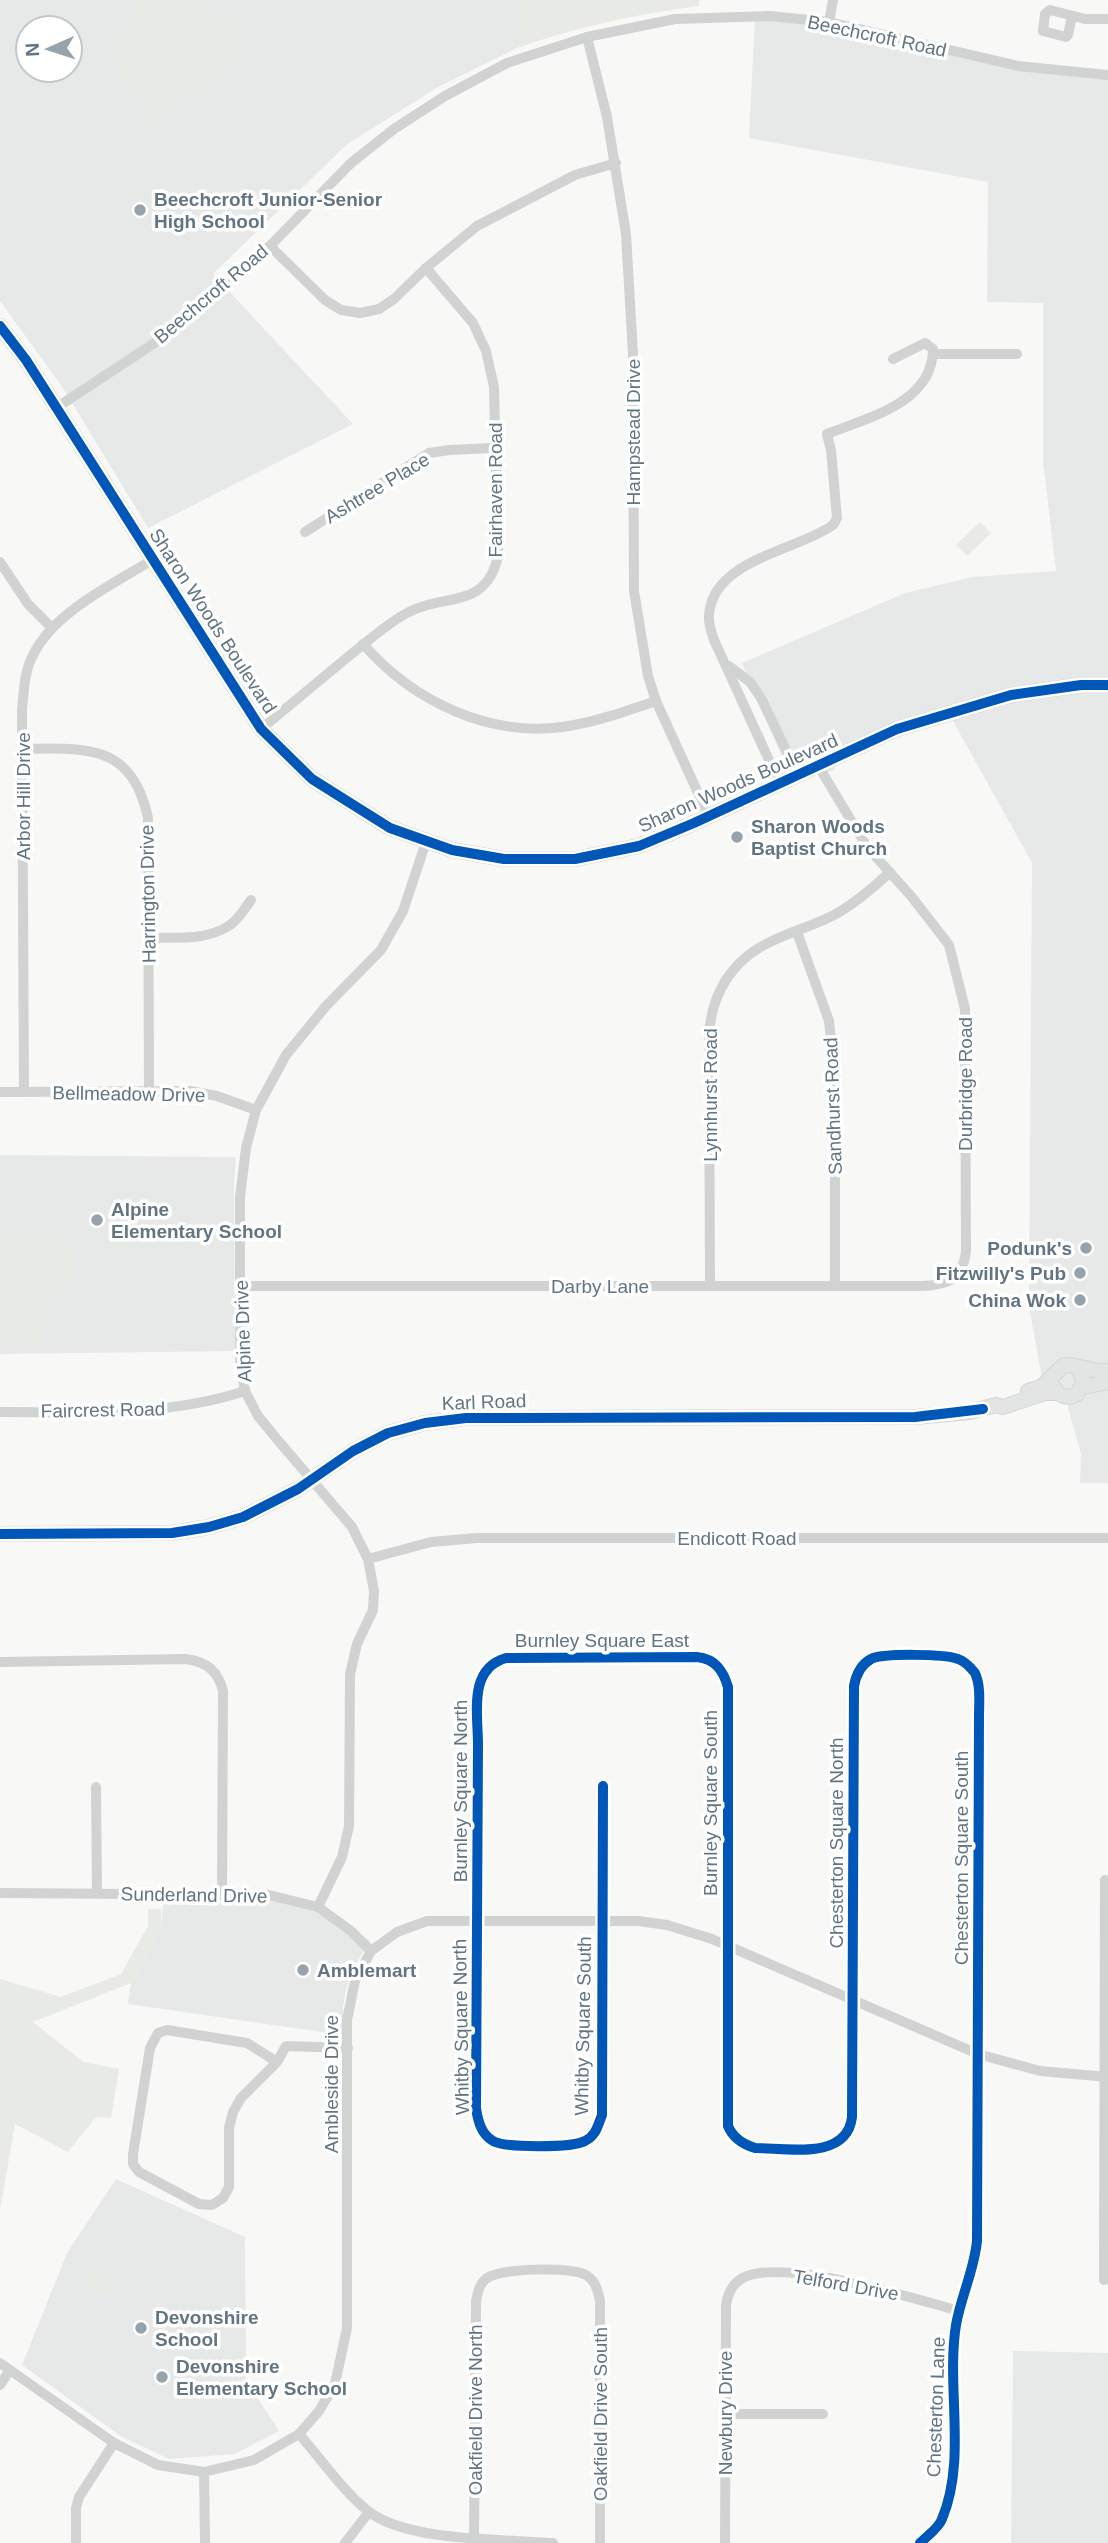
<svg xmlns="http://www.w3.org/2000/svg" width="1108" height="2543" font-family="Arial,sans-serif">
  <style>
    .built { fill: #e7e9e9; fill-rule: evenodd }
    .green { fill: #e8ebe5 }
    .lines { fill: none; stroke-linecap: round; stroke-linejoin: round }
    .secondary-casing { stroke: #d4d6d6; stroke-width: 16 }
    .street { stroke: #d1d3d3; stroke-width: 10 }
    .secondary { stroke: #e3e4e4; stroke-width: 14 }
    .cycleway-casing { stroke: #fff; stroke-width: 15 }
    .cycleway { stroke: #0057b8; stroke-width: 10 }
    .poi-dot { fill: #96a3ac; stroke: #fff; stroke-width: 2.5 }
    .labels { text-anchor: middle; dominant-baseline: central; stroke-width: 7; stroke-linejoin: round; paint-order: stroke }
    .street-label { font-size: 19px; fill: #617583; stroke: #fff }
    .poi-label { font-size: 19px; font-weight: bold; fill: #617583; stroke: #fff; text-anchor: start }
  </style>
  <rect width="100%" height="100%" fill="#f8f8f7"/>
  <g class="built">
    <path d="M0,0H517V48L438,87L346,145L213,274L353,424L148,528L63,388L0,301ZM28,28H70V70H28Z"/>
    <path d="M755,17L828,23L983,58L1108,75V1483H1080L1081,1454L1062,1386L1044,1389L1029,1307L1032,863L949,714L838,762L833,771L790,776L742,663L905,593L972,577L1056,571L1043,461V303L987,302L988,182L749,138Z"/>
    <path d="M0,1155L236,1157L234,1182L235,1351L0,1354Z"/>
    <path d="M164,1892L268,1893L324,1908L370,1941L354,1967L346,1989L343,2007V2035L128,2004L131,1983L161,1930Z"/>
    <path d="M116,2179L245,2237L246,2380L279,2431L235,2454L169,2459L122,2437L22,2365L67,2253Z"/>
    <path d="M1013,2351L1108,2353V2543H1011Z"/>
  </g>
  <g class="green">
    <path d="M140,0H204L248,41L157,126L121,81L113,48Z"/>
    <path d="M517,0H699V6C636,14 577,27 517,48Z"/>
    <path d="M980,522L991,533L967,556L956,545Z"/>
    <path d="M0,1235L71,1236L70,1292L49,1291L45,1295V1300L56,1301V1316L45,1324L37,1344L24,1340L0,1339Z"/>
    <path d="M148,1909H161V1930L131,1983L33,2022L83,2062L119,2069L111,2118L96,2117L68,2152L15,2124L0,2210V1979L61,1997L121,1974L148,1926Z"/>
    <path d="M94,2270L120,2279L112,2297L87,2287Z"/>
  </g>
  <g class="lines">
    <defs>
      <g id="secondary">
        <path d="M0,326L26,360L261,729L312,779L390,828L452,850L504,859H575L639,846L694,823L897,729L1011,695L1081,685H1108"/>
        <path d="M1054,1387C1059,1397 1068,1399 1077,1394L1084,1382L1078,1368"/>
        <path d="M1083,1387L1108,1382"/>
        <path d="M1028,1391L1041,1387L1064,1365C1079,1364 1092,1373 1108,1371"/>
        <path d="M0,1534L172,1533L209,1527L243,1517L298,1489L353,1451L388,1433L425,1423L466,1418L915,1417L970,1412L996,1405L1003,1407L1045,1393H1058"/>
      </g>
    </defs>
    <use href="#secondary" class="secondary-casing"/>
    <g class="street">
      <path d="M1072,16L1068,35L1066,37L1043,31L1045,14L1050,10L1085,19H1108"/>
      <path d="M829,22L833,0"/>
      <path d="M587,37L607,117L626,234L633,354L634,591L648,676L656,701L709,817"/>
      <path d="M270,246L325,300L341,310L360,313L379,309L394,299L426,268L477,226L575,175L616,163"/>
      <path d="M933,354H1017"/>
      <path d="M56,408L156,342L221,290L270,246L351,163L394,129L445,96L507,63L587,37L675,19L770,16L829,22L1018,66L1108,75"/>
      <path d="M305,532L429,453L449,450L494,448"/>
      <path d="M0,562L28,604L51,627"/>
      <path d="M363,644C414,702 491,739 569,726C598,721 627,711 656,701"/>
      <path d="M729,666L750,682L761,698L798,775"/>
      <path d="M261,729C290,705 319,681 349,656C367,642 384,626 405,614C443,592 486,611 498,556L494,387L486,351L473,323L426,268"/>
      <path d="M23,749C86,748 132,743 148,818L149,1091"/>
      <path d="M779,782L714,640C712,634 709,626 709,619C708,560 797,551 833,525L837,518L831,450L827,434C867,418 933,403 933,349L925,343L893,359"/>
      <path d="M797,932L829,1021L835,1075V1286"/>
      <path d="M149,938C176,937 207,941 230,925C238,920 245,908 251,900"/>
      <path d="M0,1092L190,1091L217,1096L256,1110"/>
      <path d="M24,1092L22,709C24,691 24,672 33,655C54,612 112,585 152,560"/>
      <path d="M240,1286H921C948,1285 962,1280 966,1252L965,1009L949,945L911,896L867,847L819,767"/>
      <path d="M710,1286L709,1034C712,994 731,961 768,943C789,932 813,926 834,915C854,904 873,888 890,872"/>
      <path d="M0,1412C84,1412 165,1417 245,1391"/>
      <path d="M368,1559L431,1542L477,1538H1108"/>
      <path d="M0,1662L186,1659C207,1662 218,1671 223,1691L222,1893"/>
      <path d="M603,1786L602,2115C598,2125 596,2136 585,2141C572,2148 505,2148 493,2141C481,2134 478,2121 476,2108L478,1745C478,1713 468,1669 506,1658L697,1657C715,1659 723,1670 728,1687V2126C733,2138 742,2144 755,2148C786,2148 847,2161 852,2117L854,1686C856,1675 860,1665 871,1659C883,1653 945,1654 958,1659C965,1661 971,1668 975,1673C981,1686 979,1703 979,1717L977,2241C974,2271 961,2296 956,2325C946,2387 967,2460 942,2519C939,2528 927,2536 920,2543"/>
      <path d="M96,1787L97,1893"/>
      <path d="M0,1893L269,1895L318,1907L351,1931L371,1951"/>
      <path d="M318,1907L342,1857L349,1826L350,1674L357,1644L373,1610L374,1591L368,1559L352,1527L276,1438L258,1416L245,1391L240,1359V1197L246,1148L256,1110L286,1055L326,1006L381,950L403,911L426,842"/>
      <path d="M277,2062L247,2043L167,2030L158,2033L150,2048L133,2154V2164L139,2172L199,2204L212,2205L223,2198L229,2187V2128L233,2112L241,2098L277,2062L286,2046L348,2048"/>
      <path d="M1104,2280L1105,1880"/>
      <path d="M0,2363L114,2443L158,2465L204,2472L254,2460L299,2434L319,2411L335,2384L347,2328V2020L355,1981L371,1951L397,1932L427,1921H638L667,1925L712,1939L978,2054L1040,2071L1108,2077"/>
      <path d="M0,2385L10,2370"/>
      <path d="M726,2414H823"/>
      <path d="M299,2434C321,2459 342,2490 368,2511C407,2542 503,2539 553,2543"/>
      <path d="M204,2472L205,2543"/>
      <path d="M474,2537L476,2301C478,2292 479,2284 487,2278C503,2268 566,2267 584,2274C595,2279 598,2290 600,2301V2543"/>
      <path d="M76,2543V2508L79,2497L114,2443"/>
      <path d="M345,2543L369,2512"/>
      <path d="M725,2543L726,2305C728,2292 733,2281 747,2276C792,2260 912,2298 959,2311"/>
    </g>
    <use href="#secondary" class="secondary"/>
    <defs>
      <g id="cycleway">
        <path d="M0,326L26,360L261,729L312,779L390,828L452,850L504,859H575L639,846L694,823L897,729L1011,695L1081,685H1108"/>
        <path d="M0,1534L172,1533L209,1527L243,1517L298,1489L353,1451L388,1433L425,1423L466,1418L915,1417L983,1409"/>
        <path d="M603,1786L602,2115C598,2125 596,2136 585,2141C572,2148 505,2148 493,2141C481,2134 478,2121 476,2108L478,1745C478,1713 468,1669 506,1658L697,1657C715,1659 723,1670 728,1687V2126C733,2138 742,2144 755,2148C786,2148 847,2161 852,2117L854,1686C856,1675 860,1665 871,1659C883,1653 945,1654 958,1659C965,1661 971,1668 975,1673C981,1686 979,1703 979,1717L977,2241C974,2271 961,2296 956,2325C946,2387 967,2460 942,2519C939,2528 927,2536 920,2543"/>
      </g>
    </defs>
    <use href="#cycleway" class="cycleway-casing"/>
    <use href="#cycleway" class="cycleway"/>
  </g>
  <g class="poi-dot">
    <circle cx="140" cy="210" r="7"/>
    <circle cx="737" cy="837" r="7"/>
    <circle cx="97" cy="1220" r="7"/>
    <circle cx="1086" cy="1248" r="7"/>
    <circle cx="1080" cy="1273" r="7"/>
    <circle cx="1080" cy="1300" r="7"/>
    <circle cx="303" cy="1970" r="7"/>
    <circle cx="141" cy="2328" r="7"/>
    <circle cx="162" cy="2377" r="7"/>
  </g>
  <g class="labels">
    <g class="street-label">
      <text transform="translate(877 36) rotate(12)">Beechcroft Road</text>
      <text transform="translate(211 294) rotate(-40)">Beechcroft Road</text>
      <text transform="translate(633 432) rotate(-90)">Hampstead Drive</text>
      <text transform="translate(377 488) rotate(-31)">Ashtree Place</text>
      <text transform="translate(495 490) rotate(-90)">Fairhaven Road</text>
      <text transform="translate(213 621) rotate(57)">Sharon Woods Boulevard</text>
      <text transform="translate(738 783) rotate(-24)">Sharon Woods Boulevard</text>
      <text transform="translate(23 796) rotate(-90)">Arbor Hill Drive</text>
      <text transform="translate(148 894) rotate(-91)">Harrington Drive</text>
      <text transform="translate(965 1084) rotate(-90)">Durbridge Road</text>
      <text transform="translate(129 1094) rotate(1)">Bellmeadow Drive</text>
      <text transform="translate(710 1095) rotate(-90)">Lynnhurst Road</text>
      <text transform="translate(833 1106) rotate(-92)">Sandhurst Road</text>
      <text x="600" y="1286">Darby Lane</text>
      <text transform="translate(243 1331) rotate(-92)">Alpine Drive</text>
      <text transform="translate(484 1402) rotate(-2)">Karl Road</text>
      <text transform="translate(103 1410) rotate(-1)">Faircrest Road</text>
      <text x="737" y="1538">Endicott Road</text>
      <text x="602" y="1640">Burnley Square East</text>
      <text transform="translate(460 1791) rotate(-90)">Burnley Square North</text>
      <text transform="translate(710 1803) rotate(-90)">Burnley Square South</text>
      <text transform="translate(836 1843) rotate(-90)">Chesterton Square North</text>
      <text transform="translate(961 1858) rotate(-90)">Chesterton Square South</text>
      <text transform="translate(194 1895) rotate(1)">Sunderland Drive</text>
      <text transform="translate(583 2026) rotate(-89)">Whitby Square South</text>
      <text transform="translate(461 2027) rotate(-91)">Whitby Square North</text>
      <text transform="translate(331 2084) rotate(-90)">Ambleside Drive</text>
      <text transform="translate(846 2285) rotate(10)">Telford Drive</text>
      <text transform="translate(936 2407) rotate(-88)">Chesterton Lane</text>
      <text transform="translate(475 2410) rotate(-90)">Oakfield Drive North</text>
      <text transform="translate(725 2413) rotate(-90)">Newbury Drive</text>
      <text transform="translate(600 2414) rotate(-90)">Oakfield Drive South</text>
    </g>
    <g class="poi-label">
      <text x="154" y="199">Beechcroft Junior-Senior<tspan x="154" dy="22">High School</tspan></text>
      <text x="751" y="826">Sharon Woods<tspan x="751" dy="22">Baptist Church</tspan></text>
      <text x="111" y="1209">Alpine<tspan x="111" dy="22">Elementary School</tspan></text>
      <text x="1072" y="1248" text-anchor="end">Podunk's</text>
      <text x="1066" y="1273" text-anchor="end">Fitzwilly's Pub</text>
      <text x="1066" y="1300" text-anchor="end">China Wok</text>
      <text x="317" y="1970">Amblemart</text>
      <text x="155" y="2317">Devonshire<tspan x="155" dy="22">School</tspan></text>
      <text x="176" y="2366">Devonshire<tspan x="176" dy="22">Elementary School</tspan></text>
    </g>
  </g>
  <g transform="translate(49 49) rotate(267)"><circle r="33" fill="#ffffff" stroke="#c0c8cd" stroke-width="2"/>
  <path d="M0-5L12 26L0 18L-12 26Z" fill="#96a3ac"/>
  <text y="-10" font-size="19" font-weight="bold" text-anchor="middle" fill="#617583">N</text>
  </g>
</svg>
